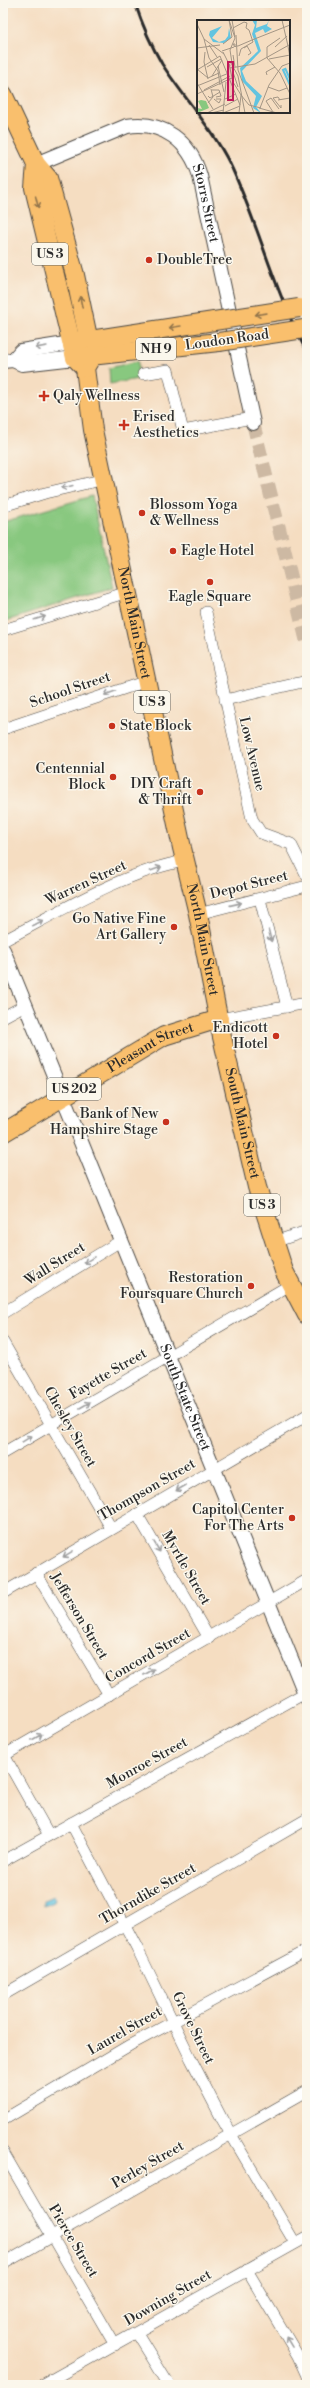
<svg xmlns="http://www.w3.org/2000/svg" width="310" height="2388" font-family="'Libre Bodoni',serif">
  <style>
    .green { fill: #88c87f; stroke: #5a7a55 }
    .water { fill: #62c4e0; stroke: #467886 }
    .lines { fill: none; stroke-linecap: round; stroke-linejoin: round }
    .tertiary-tunnel { stroke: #cdb9a3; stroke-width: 14; stroke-dasharray: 14 7; stroke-linecap: butt }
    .minor-casing { stroke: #494642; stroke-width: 12 }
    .tertiary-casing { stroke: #494642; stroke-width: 16 }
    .primary-casing { stroke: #494642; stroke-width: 20 }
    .minor { stroke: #fff; stroke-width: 11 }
    .tertiary { stroke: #fff; stroke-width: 14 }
    .primary { stroke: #f9bf6d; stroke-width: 18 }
    .rail { stroke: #2b2b2b; stroke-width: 3 }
    .primary-bridge-casing { stroke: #494642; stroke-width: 20; stroke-linecap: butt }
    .primary-bridge { stroke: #f9bf6d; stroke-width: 18 }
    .oneway { stroke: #92754c }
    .oneway2 { stroke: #a0a0a0 }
    .poi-dot { fill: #c8321e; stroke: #fbf7ec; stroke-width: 1.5 }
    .labels { text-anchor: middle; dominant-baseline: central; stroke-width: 3; stroke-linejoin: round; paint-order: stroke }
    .shield { fill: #fbf7ec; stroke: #696865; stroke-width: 1 }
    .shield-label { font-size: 13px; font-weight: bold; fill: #2b2b2b }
    .street-label { font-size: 14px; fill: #2b2b2b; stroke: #fbf7ec }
    .poi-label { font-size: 14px; fill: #2b2b2b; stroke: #fbf7ec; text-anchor: end }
    .inset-river { fill: none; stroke: #62c4e0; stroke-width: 2 }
    .inset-road { fill: none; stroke: #a49685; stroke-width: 1 }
    .view { fill: #c2185b; fill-opacity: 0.15; stroke: #c2185b; stroke-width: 2 }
    .inset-edge { fill: none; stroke: #2b2b2b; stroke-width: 2 }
  </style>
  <rect width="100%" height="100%" fill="#fbf7ec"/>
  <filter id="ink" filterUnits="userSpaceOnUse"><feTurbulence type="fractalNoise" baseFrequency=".025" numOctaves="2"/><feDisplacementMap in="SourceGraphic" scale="8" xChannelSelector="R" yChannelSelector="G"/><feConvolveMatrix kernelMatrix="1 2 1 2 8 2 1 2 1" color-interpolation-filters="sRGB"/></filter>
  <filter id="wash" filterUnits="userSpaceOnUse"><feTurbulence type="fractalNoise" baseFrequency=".012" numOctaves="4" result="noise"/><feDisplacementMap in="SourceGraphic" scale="16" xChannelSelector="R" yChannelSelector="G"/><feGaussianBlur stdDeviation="0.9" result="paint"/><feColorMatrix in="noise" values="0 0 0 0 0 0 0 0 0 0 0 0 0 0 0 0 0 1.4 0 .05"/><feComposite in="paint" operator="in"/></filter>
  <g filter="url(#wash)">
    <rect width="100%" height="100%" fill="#f5ddc1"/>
    <g class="green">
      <path d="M138,361V379L110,384L109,368Z"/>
      <path d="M92,496L112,587L3,622V522Z"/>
    </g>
    <path class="water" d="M53,1896L55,1898L54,1902L44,1906V1900Z"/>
  </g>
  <g filter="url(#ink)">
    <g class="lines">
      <path class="tertiary-tunnel" d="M253,423L307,642"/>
      <defs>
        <g id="minor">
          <path d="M143,374L168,370L183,431L252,418"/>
          <path d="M3,506L45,493L105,479"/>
          <path d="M206,612L252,819L261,833L291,844L307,876"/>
          <path d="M3,630L128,592"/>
          <path d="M225,700L307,681"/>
          <path d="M3,729L147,681"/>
          <path d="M260,899L287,1007"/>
          <path d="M198,914L307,886"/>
          <path d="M3,941C57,913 125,871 185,861"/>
          <path d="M3,1017L25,1005"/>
          <path d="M219,1019L307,1003"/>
          <path d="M274,1242L307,1231"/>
          <path d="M3,1313L122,1240"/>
          <path d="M3,1342L111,1528"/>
          <path d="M3,1453L290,1285"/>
          <path d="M137,1514L209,1638"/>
          <path d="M36,1573L109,1695"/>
          <path d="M3,1593L307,1415"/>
          <path d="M4,1755L49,1835"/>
          <path d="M3,1756L307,1580"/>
          <path d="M71,1823L137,1948L191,2059L222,2119L295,2243"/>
          <path d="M3,1861L305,1693"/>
          <path d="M3,1995L307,1819"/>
          <path d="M3,2120L130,2045L307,1950"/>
          <path d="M3,2152L115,2345"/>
          <path d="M3,2264L307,2091"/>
          <path d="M247,2270L298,2356L307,2376"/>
          <path d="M137,2333L169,2385"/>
          <path d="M42,2385L307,2237"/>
        </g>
        <g id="tertiary">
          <path id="s1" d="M36,164L127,126C163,120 190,142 200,176L253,423"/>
          <path d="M13,360L21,351L72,343"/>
          <path d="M3,361L13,360L22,364L75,358"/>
          <path id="s2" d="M3,950L307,1698"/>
        </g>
        <g id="primary">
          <path id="s3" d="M3,94L36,164L48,178L75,275L92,356L85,368L93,430L182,848L198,914L222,1037L257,1187L284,1271L307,1315"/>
          <path d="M36,164L34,188L75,358L85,368"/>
          <path d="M77,342L214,321"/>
          <path d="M81,357L219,342"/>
          <path id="s4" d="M3,1133L164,1036L219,1019"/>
        </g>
      </defs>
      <use href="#minor" class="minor-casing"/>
      <use href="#tertiary" class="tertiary-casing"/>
      <use href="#primary" class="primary-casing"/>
      <use href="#minor" class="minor"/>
      <use href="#tertiary" class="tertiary"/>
      <use href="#primary" class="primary"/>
      <path class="rail" d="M135,3C142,24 151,45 162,64C184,98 212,128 230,164C259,225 274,292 307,352"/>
      <defs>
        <g id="primary-bridge">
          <path d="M214,321L299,308"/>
          <path d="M219,342L304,329"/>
        </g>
      </defs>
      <use href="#primary-bridge" class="primary-bridge-casing"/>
      <use href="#primary-bridge" class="primary-bridge"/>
    </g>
    <defs><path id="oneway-shaft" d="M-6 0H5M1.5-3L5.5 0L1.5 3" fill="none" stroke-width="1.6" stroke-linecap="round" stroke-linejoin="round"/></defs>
    <g class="oneway">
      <use href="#oneway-shaft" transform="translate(37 202) rotate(76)"/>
      <use href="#oneway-shaft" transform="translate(81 302) rotate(-102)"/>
      <use href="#oneway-shaft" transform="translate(261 314) rotate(171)"/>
      <use href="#oneway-shaft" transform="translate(175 327) rotate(171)"/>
    </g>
    <g class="oneway2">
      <use href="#oneway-shaft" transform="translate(41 347) rotate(170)"/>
      <use href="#oneway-shaft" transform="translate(67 487) rotate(166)"/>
      <use href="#oneway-shaft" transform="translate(40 618) rotate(-17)"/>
      <use href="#oneway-shaft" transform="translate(110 693) rotate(160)"/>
      <use href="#oneway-shaft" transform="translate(156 869) rotate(-20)"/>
      <use href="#oneway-shaft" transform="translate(236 904) rotate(-13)"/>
      <use href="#oneway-shaft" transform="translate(38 923) rotate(-27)"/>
      <use href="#oneway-shaft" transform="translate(270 936) rotate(76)"/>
      <use href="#oneway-shaft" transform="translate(89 1260) rotate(148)"/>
      <use href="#oneway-shaft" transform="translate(85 1405) rotate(-30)"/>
      <use href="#oneway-shaft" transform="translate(27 1439) rotate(-31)"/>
      <use href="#oneway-shaft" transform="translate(181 1488) rotate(150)"/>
      <use href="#oneway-shaft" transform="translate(157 1547) rotate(59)"/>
      <use href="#oneway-shaft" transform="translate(68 1554) rotate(149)"/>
      <use href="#oneway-shaft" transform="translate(149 1672) rotate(-30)"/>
      <use href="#oneway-shaft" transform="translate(37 1737) rotate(-30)"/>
      <use href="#oneway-shaft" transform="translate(289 2342) rotate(-121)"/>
    </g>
  </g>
  <g class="poi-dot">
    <circle cx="149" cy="260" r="4"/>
    <path d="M42 390h4v4h4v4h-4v4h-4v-4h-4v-4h4z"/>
    <path d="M122 419h4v4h4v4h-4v4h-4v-4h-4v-4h4z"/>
    <circle cx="142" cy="513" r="4"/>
    <circle cx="173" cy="551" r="4"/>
    <circle cx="210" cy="582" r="4"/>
    <circle cx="112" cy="726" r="4"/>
    <circle cx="113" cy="777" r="4"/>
    <circle cx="200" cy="792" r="4"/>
    <circle cx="174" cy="927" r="4"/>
    <circle cx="276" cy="1036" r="4"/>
    <circle cx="166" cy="1122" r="4"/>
    <circle cx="251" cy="1286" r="4"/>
    <circle cx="292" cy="1518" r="4"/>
  </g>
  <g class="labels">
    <g class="shield">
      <rect x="32" y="243" width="36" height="22" rx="3"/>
      <rect x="136" y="338" width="40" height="22" rx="3"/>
      <rect x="134" y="691" width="36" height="22" rx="3"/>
      <rect x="47" y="1078" width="54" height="22" rx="3"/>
      <rect x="244" y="1194" width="36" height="22" rx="3"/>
    </g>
    <g class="shield-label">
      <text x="50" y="254">US 3</text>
      <text x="156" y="349">NH 9</text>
      <text x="152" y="702">US 3</text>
      <text x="74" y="1089">US 202</text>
      <text x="262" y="1205">US 3</text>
    </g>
    <g class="street-label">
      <text stroke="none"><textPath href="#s1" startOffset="224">Storrs Street</textPath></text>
      <text transform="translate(227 340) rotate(-8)">Loudon Road</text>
      <text stroke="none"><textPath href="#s3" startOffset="553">North Main Street</textPath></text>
      <text transform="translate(70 690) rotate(-19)">School Street</text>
      <text transform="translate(252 754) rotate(77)">Low Avenue</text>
      <text transform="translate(86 883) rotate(-25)">Warren Street</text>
      <text transform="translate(249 885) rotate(-14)">Depot Street</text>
      <text stroke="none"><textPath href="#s3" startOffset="877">North Main Street</textPath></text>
      <text stroke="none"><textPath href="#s4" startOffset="171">Pleasant Street</textPath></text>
      <text stroke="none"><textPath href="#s3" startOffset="1065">South Main Street</textPath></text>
      <text transform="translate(55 1264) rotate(-32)">Wall Street</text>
      <text transform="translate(108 1374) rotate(-30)">Fayette Street</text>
      <text stroke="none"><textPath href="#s2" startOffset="483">South State Street</textPath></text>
      <text transform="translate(70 1427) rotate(60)">Chesley Street</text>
      <text transform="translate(147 1490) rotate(-30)">Thompson Street</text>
      <text transform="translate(186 1568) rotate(60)">Myrtle Street</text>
      <text transform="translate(79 1616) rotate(59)">Jefferson Street</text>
      <text transform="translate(148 1656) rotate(-30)">Concord Street</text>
      <text transform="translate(147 1763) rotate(-29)">Monroe Street</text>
      <text transform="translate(148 1894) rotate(-30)">Thorndike Street</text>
      <text transform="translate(193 2028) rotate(64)">Grove Street</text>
      <text transform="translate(125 2031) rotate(-30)">Laurel Street</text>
      <text transform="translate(148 2165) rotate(-30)">Perley Street</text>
      <text transform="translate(73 2241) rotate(59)">Pierce Street</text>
      <text transform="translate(168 2298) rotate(-30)">Downing Street</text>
    </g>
    <g class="poi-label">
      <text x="157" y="260" text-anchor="start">DoubleTree</text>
      <text x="53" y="396" text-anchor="start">Qaly Wellness</text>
      <text x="133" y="417" text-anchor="start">Erised<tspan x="133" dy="16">Aesthetics</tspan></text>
      <text x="150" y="505" text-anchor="start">Blossom Yoga<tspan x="150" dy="16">&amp; Wellness</tspan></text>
      <text x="181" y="551" text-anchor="start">Eagle Hotel</text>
      <text x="210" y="597" text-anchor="middle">Eagle Square</text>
      <text x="120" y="726" text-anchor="start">State Block</text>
      <text x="105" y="769">Centennial<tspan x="105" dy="16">Block</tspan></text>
      <text x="192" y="784">DIY Craft<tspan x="192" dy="16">&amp; Thrift</tspan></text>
      <text x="166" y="919">Go Native Fine<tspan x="166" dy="16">Art Gallery</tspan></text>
      <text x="268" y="1028">Endicott<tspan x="268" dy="16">Hotel</tspan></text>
      <text x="158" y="1114">Bank of New<tspan x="158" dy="16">Hampshire Stage</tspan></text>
      <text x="243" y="1278">Restoration<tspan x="243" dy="16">Foursquare Church</tspan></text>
      <text x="284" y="1510">Capitol Center<tspan x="284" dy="16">For The Arts</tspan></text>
    </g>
  </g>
  <g transform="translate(197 20)">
    <rect width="93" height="93" fill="#f5ddc1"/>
    <path d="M4,80L9,81L12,88L0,93V88L5,89L1,81Z" fill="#88c87f"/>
    <path d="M55,0H60L59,8L70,4L72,0L70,6L75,9L68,13L66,9L58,13L64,31L45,51L49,61L65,76L59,87L64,93L56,88L59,76L45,61L43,48L61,31L55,14L58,5ZM25,6L15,18L22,22L28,20L31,16L32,8L34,18L27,23L16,22L12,15L13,11Z" fill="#62c4e0"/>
    <path class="inset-river" d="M88,48L93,59M88,49L86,50L93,65"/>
    <path class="inset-road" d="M32,0L38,18L33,30L35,43M35,0L38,17M85,0L91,26M0,4L7,19L27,34M36,8L47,2L50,3L49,8M39,15L41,50L57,93M83,18L70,27V38L83,53L93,74M7,19L12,38L21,51L23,65M26,24L35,17L32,0M12,25L20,37M91,26L93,38M38,27V24H36L38,27L39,26H41L55,20L93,5M78,27L90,16M0,28L23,25M47,28L50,26L54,33L51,35M25,31L37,27M8,32L7,42L11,59M26,32L33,46M36,35L38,47M23,36L43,85M42,36L44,29L56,22L52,10L49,8M72,39L93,35M33,41L41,56L48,93M32,44L36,62L44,75L52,85L64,88M21,46L27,72M10,47L24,39M33,48L58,44L92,25M0,49L11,58M0,50L23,36M36,52L41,67M70,55L69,52L78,47M15,56L25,40M11,58L22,53M0,63L16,89M0,66L32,53M71,67L82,71L90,68M7,70L33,56M15,70H22L24,76L19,77M0,74L35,58M11,76L13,78L23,72M17,79L22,83L24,79H19M28,79L39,74M81,80L93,78M83,80L81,77L76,78L84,88V85M69,81L74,78L82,89M69,81L76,92M11,83L16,77L14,69M28,86L41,79M62,88L80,93M63,88L72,65L85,46L93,43M10,93L28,84M14,93L27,90M26,93L43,86M26,93L29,62M42,93L44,75"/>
    <path class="view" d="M31,42H36V80H31Z"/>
    <rect width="93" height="93" class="inset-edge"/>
  </g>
  <rect width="310" height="2388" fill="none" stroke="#fbf7ec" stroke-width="16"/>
</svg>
